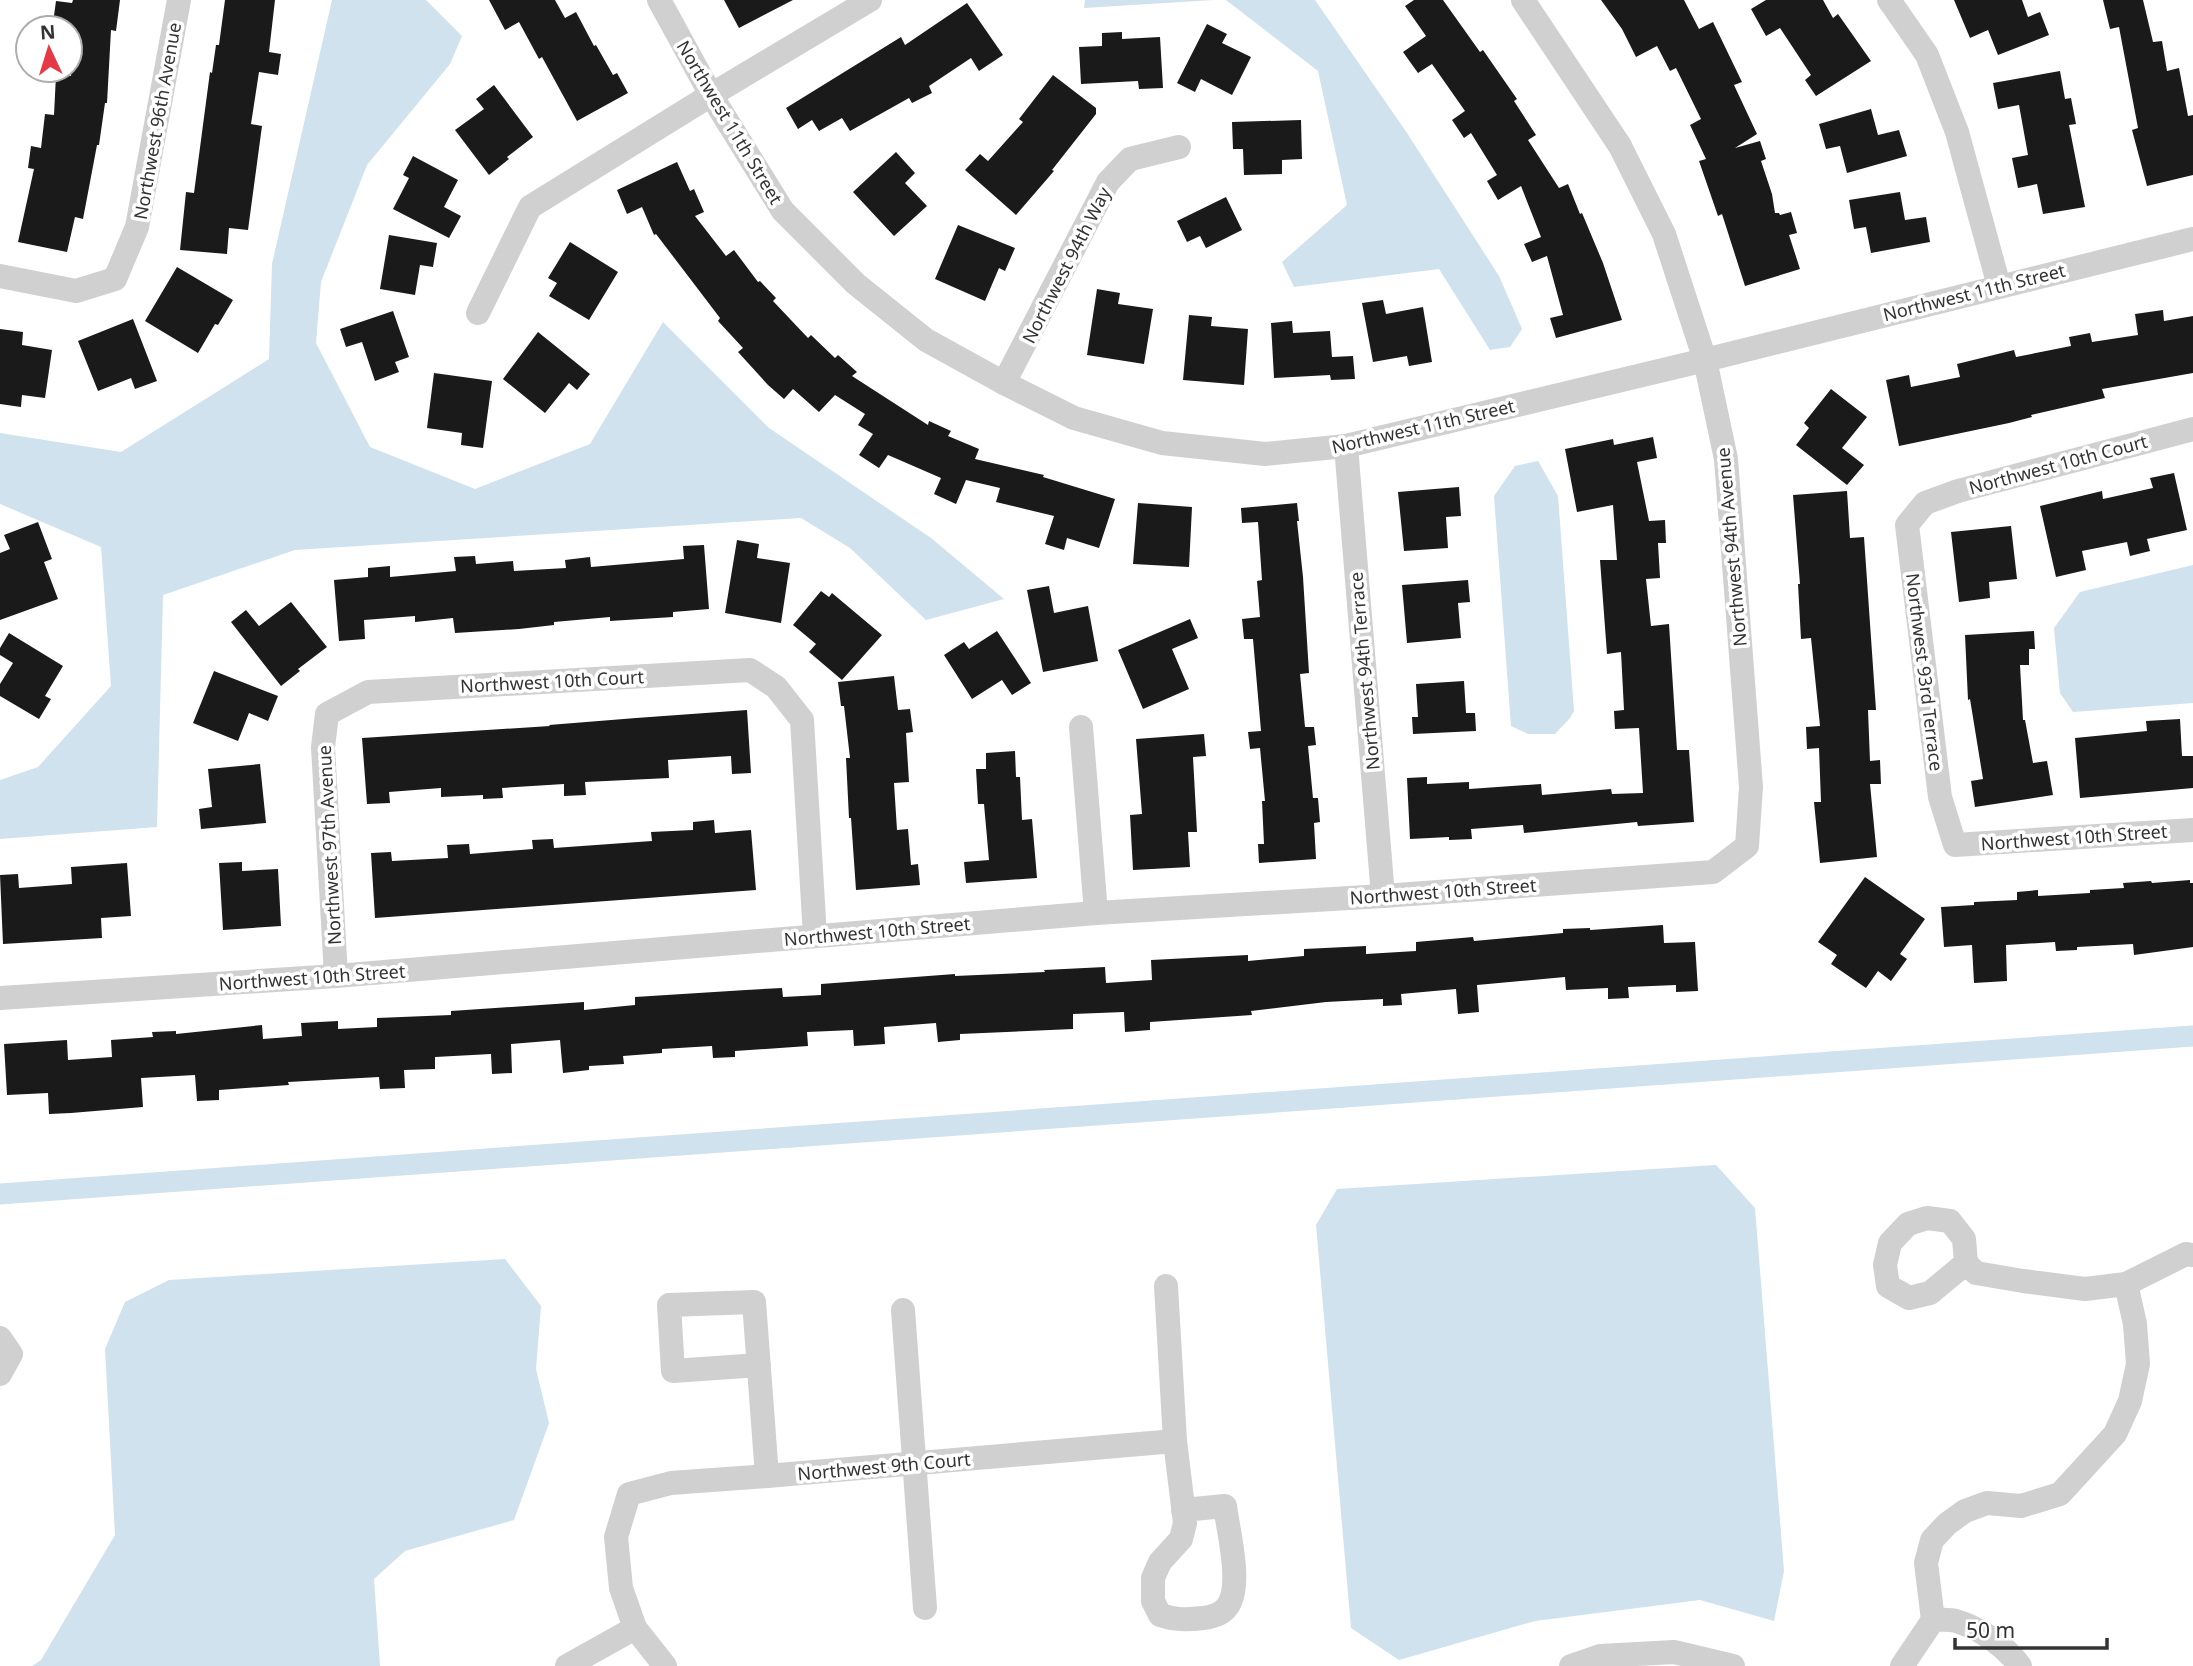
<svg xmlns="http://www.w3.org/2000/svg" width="2193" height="1666" font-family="'Noto Sans',sans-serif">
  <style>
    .water { fill: #cfe2ee }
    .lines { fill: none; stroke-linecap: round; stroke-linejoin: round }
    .canal { stroke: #cfe2ee; stroke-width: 21 }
    .building { fill: #1a1a1a }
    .minor { stroke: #d0d0d0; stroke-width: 24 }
    .labels { text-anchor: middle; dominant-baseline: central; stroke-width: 7; stroke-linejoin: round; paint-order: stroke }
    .street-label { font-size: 18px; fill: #333; stroke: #fff }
  </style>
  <rect width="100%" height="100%" fill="#fff"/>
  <g class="water">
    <path d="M332,0H426L462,36L450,64L367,165L321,282L316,343L370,447L475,489L590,444L663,322L769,428L931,538L1004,599L926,620L850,548L801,518L295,550L163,595L157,827L0,839V780L38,767L111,686L101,547L0,504V433L121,452L269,359L272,264Z"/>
    <path d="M1085,0H1214L1084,8Z"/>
    <path d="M1226,0H1315L1407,133L1499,276L1522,329L1510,347L1490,350L1439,269L1294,287L1282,262L1347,205L1318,71Z"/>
    <path d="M1538,461L1558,496L1574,711L1570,718L1555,734H1528L1511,726L1494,496L1515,466Z"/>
    <path d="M2193,565V703L2073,712L2060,693L2054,628L2080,592Z"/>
    <path d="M1716,1165L1755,1208L1784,1571L1774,1621L1700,1600L1535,1621L1399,1660L1351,1628L1316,1225L1337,1189Z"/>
    <path d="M505,1259L541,1306L536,1369L549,1423L514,1520L405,1551L374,1579L380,1666H32L41,1660L115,1535L105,1349L125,1302L169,1280Z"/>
  </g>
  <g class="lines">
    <path class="canal" d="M0,1194L2193,1036"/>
  </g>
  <g class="building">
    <path d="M73,0H120L116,31L111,30L107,103H105L99,145H97L83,219L75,217L67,252L18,242L34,169L28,168L31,146L41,148L45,114L54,115L56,75L71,76L74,26L53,23L56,1L72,3Z"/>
    <path d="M225,0H275L269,52L281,54L278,75L259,72L251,124L262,126L248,230L229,228L227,254L180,250L186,192L194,193L210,72L212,73L216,45H219Z"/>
    <path d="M489,0H555L565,18L576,12L594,46L596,45L613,75L617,73L628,93L577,121L542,57L539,59L519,22L505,30Z"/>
    <path d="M724,0H793L739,28Z"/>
    <path d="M1414,0H1443L1480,52L1483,50L1517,99L1514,101L1536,135L1528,140L1559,188L1568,184L1580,214L1582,213L1603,263L1622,320L1556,338L1550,318L1563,315L1547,256L1532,262L1524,244L1541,237L1521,186L1498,200L1487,181L1497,175L1471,133L1464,138L1452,120L1465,111L1432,64L1418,73L1403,52L1426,36L1405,6Z"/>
    <path d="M1601,0H1684L1699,29L1713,22L1742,82L1734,85L1757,134L1735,148L1760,141L1766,159L1761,161L1772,194L1775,213H1779L1780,215L1791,212L1797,233L1789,235L1800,269L1745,286L1722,214L1718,216L1699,161L1706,159L1690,125L1701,119L1676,68L1670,71L1657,46L1636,57L1622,29Z"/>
    <path d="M1766,0H1823L1833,18L1838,14L1871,61L1816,96L1805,80L1811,75L1780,28L1766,36L1751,9Z"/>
    <path d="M1954,0H2022L2028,17L2040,12L2049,35L1998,55L1988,30L1970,38Z"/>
    <path d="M2103,0H2143L2153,42L2162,41L2167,71L2179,68L2188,116L2193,115V175L2147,186L2132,130L2138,128L2119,27L2110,29Z"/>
    <path d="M967,3L1003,55L979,71L971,58L929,86L932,93L912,103L909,98L850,131L842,118L819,131L812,120L798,129L786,108L901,37L905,45Z"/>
    <path d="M1207,24L1227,34L1222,43L1251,57L1232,95L1201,79L1195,92L1177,83Z"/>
    <path d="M1122,32V39L1160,37L1163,88L1139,89L1138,81L1081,84L1079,47L1102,46V33Z"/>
    <path d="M2060,71L2065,99L2071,98L2076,124L2069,125L2085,207L2043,214L2037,184L2018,188L2012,158L2028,155L2019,105L1998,109L1993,83Z"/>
    <path d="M1053,75L1096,108V114L1052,170L1054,171L1016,215L965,170L980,154L988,161L1023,122L1019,119Z"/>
    <path d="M494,85L533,137L507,157L509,159L489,175L455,130L484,109L476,99Z"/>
    <path d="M1871,109L1878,135L1899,130L1907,156L1847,173L1840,146L1826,149L1819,124Z"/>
    <path d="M1301,120L1302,159L1282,160V174L1244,175L1243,149H1233L1232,122Z"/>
    <path d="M896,152L915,173L905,183L927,206L894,236L853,192Z"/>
    <path d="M413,156L458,180L444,207L461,216L449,238L393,209L409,178L403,175Z"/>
    <path d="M677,162L690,191L694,189L704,212L695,216L726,256L734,250L758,282L760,281L776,298L773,301L808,338L811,335L835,358L838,355L857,372L852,376L928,425L929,421L951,431L948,436L979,449L975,459L1044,475L1043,477L1115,499L1099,548L1067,538L1064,550L1045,544L1054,516L996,502L1000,488L966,480L956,504L934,494L941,478L888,455L879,468L859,455L873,434L858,425L865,414L835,395L819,412L793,389L784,399L768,385L738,352L743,348L718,321L720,318L656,234L654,235L642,207L627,214L617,190Z"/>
    <path d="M1900,192L1905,220L1926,217L1930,242L1871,253L1866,227L1854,229L1849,200Z"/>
    <path d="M1226,197L1242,230L1206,248L1200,236L1187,242L1177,221Z"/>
    <path d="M958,225L1015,248L1005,271L999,268L985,301L935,279Z"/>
    <path d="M389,235L437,243L433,267L420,265L415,295L380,289Z"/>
    <path d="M570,242L618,272L589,320L549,296L557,283L548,278Z"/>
    <path d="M177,267L233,300L218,325L215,324L198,353L145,321Z"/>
    <path d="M1097,289L1120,293L1118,304L1153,309L1144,364L1087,355Z"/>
    <path d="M1383,300L1386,314L1423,307L1432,362L1409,366L1407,356L1373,362L1362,303Z"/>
    <path d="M2163,310L2164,321L2193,316V373L2102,389L2105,398L2031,415L2032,417L2009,423L1899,446L1886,380L1909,375L1911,387L1960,377L1957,364L2014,350L2016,357L2071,346L2069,337L2090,333L2092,342L2138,335L2135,314Z"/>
    <path d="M393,311L409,357L395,362L399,372L375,381L362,342L346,347L340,329Z"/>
    <path d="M1189,315L1212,317L1211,326L1248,329L1244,385L1183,380Z"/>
    <path d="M133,319L157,381L135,389L131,378L98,391L78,341Z"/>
    <path d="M1292,321L1293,333L1330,331L1332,357L1353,356L1355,379L1331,380L1330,375L1274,378L1271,323Z"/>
    <path d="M0,329L23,332L22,345L52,350L45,398L22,395L21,407L0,404Z"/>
    <path d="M538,332L590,374L577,390L569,383L545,413L503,379Z"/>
    <path d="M434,373L492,381L483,448L461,445L462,433L427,428Z"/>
    <path d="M1831,389L1867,417L1842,448L1864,465L1847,485L1796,445L1809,428L1804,423Z"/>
    <path d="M1653,437L1657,458L1637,462L1649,521L1665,520L1666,543H1658L1660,578L1646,579L1651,626L1669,624L1677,750H1689L1694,822L1638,826L1637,822L1524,833L1523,825L1471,829L1472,839L1449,840V837L1410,839L1407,778L1427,777V784L1469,782V789L1541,784L1542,795L1611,789L1612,794L1643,793L1639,728L1615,729L1614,711L1624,710L1621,652L1607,654L1600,560H1617L1613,505L1577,512L1565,449L1613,439L1614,445Z"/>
    <path d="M2174,473L2187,530L2147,539L2150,551L2130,556L2127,542L2082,551L2086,570L2056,577L2040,506L2102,491L2103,499L2153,488L2150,478Z"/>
    <path d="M1459,487L1461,516L1446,517L1448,548L1404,551L1398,492Z"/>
    <path d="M1847,491L1850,538L1864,537L1876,710H1868L1870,761L1880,760L1881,784H1870L1877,857L1820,863L1814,802H1821L1819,748L1807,749L1806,727L1820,726L1811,638L1801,639L1798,584H1800L1793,495Z"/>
    <path d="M1138,503L1192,507L1189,567L1133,564Z"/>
    <path d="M1297,503L1299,521H1297L1303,577L1309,673L1300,674L1305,727H1314L1316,745L1308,746L1313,798H1318L1320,822L1314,823L1316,859L1259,863L1258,844H1264L1262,801H1265L1260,748L1250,749L1248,732L1261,731L1253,639H1244L1242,619L1260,617L1257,581L1262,580L1258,522L1242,523L1241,508Z"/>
    <path d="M38,522L52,559L44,562L58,599L0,620V553L10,549L4,535Z"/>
    <path d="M2011,526L2017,579L1989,582L1990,598L1959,602L1951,532Z"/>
    <path d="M737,540L759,544L757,558L790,563L781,623L725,613Z"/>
    <path d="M704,545L709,609L673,612V617L610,621V617L554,622V625L519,629L455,633L453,618L415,622V616L364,620L365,639L339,641L334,580L368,577V568L390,566V577L456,571L454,557L475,556L476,564L513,561L514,571L566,568L565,560L590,557L591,567L684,559L683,546Z"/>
    <path d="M1468,580L1470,602L1458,603L1461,638L1407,643L1402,585Z"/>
    <path d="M1049,586L1054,613L1088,606L1098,661L1043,672L1027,590Z"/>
    <path d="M821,591L829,597L832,593L882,635L842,680L809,652L816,644L793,625Z"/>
    <path d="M291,602L327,647L298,669L300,671L281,686L231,622L246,610L259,626Z"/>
    <path d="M1190,619L1198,638L1172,649L1189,689L1143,709L1118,650Z"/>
    <path d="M997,631L1031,683L1012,695L1002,680L972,699L944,655L964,642L969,649Z"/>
    <path d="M2034,631L2035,649H2029V665H2020L2023,720H2025L2033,763L2047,761L2053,795L1975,807L1971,781L1983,779L1970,699L1968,700L1965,635Z"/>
    <path d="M9,633L63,666L45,696L51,699L39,719L0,696V684L13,663L0,655V648Z"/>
    <path d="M214,671L278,696L268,721L249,713L238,741L193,723Z"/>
    <path d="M894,676L898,710L910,709L913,732L906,733L909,782L894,783L897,830L908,829L911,865L918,864L920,885L856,890L851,818H849L846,758H850L844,706H841L838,682Z"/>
    <path d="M1464,681L1466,713H1475L1476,731L1413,734L1412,717H1418L1416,684Z"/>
    <path d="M747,710L751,773L732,774L731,756L668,760L669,778L585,782L586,795L564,796V784L502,788L503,798L483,799V795L441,797V788L389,792L390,803L367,804L362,738L550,726L549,725L636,718Z"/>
    <path d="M2180,719L2182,756H2193V788L2080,798L2075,738L2147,731L2146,721Z"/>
    <path d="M1204,734L1206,756L1193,757L1197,832H1188L1190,867L1133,870L1130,815L1142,814L1136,739Z"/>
    <path d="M1015,751L1016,777H1020L1022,820L1032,819L1037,878L966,883L964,862L989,860L984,804H978L976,769H986V753Z"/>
    <path d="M260,764L266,823L201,829L199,809L212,807L208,769Z"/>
    <path d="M714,820L715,833L751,830L756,890L375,918L371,853L391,852L392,861L448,858L447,845L469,844L470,854L533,849L532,840L553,839L554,848L652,841L651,832L693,830V822Z"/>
    <path d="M242,862V871L278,869L281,926L223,930L219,863Z"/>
    <path d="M127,863L131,916L101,918L102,938L3,944L0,875L18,874L19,888L72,884L71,867Z"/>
    <path d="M1865,877L1925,919L1900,954L1907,959L1891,981L1878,971L1866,988L1831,964L1837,955L1818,942Z"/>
    <path d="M2190,880V883H2193V947L2134,955L2133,944L2077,947V950L2056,951L2055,942L2006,945L2007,981L1974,983L1972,945L1944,947L1941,907L1974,905V902L2017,900V892L2038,890V896L2090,893V890L2124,888L2123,883L2151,881L2152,883Z"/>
    <path d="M1663,925L1664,943L1695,942L1698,991L1676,992V985L1628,987L1629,998L1608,999V988L1566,990L1565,977L1477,985L1479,1012L1458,1014L1456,989L1401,994L1402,1005L1383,1006V999L1326,1002L1251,1011L1252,1015L1150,1022V1030L1125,1032L1124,1012L1073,1014V1029L960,1034V1040L938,1042L936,1023L884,1027L885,1044L854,1046L853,1030L807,1032L808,1046L735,1051V1057L713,1058L712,1046L662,1049V1053L623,1056L624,1064L589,1066V1070L563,1073L560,1040L511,1044L512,1073L492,1074L491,1054L435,1057V1069L404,1070L405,1088L380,1089L379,1077L288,1082L289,1085L219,1090V1100L197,1101L195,1075L141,1078L143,1107L71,1113L49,1114L48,1093L7,1095L4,1044L67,1040L68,1060L112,1057L111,1040L153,1037L152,1032L176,1031V1034L262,1025L263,1039L302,1036L301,1023L338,1021V1029L377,1027V1018L451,1015V1011L584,1002V1010L635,1005V997L746,990L782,988L783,997L821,995V984L955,974V976L1045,972L1044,970L1105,967L1106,983L1152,980L1151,960L1248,955V961L1304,956V949L1366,946V954L1416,951V942L1473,937L1474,941L1563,933V929L1590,928V930Z"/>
  </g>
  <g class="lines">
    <g class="minor">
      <path d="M659,0L711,95L783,211L856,284L926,340L1004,383L1074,418L1162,443L1265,454L1346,446L1705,360L2193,239"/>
      <path d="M1889,0L1927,55L1957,132L1999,286"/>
      <path d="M0,276L76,291L115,279L137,227L179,0"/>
      <path d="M478,313L530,207L711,95L870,0"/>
      <path d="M1004,383L1108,182L1130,159L1179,147"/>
      <path d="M2193,429L1958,491L1925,503L1907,525L1940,797L1955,845L2193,830"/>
      <path d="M1346,446L1383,896"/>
      <path d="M1081,727L1096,913"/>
      <path d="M336,976L323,747L327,714L368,692L750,670L776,687L802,720L815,936"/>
      <path d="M0,998L336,976L1096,913L1383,896L1713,872L1747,846L1751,787L1726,459L1705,360L1664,234L1620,146L1523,0"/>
      <path d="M1966,1263L1930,1293L1909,1298L1888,1286L1885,1265L1890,1243L1908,1224L1927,1218L1950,1221L1964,1239L1966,1263L1976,1273L2023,1281L2085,1289L2126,1284L2186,1254L2193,1255"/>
      <path d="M1166,1286L1175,1441L1185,1523L1181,1539L1160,1562L1153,1578V1601L1160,1615C1175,1620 1187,1620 1203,1618C1212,1617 1221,1615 1227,1607C1243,1587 1228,1530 1225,1506L1183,1510"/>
      <path d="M903,1310L925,1608"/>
      <path d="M0,1338L11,1354L0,1374"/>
      <path d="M759,1365L673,1371L669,1305L754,1302L767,1476L1175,1441"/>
      <path d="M1933,1620L1926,1563L1932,1540L1947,1524L1965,1511L1987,1503L2021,1506L2060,1494L2115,1434L2130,1401L2138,1364L2135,1324L2126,1284"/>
      <path d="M1933,1620C1941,1620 1949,1619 1956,1621C1980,1628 2005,1646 2020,1666"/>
      <path d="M635,1628L665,1666"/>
      <path d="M567,1666L635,1628L621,1588L616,1537L629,1494L671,1483L767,1476"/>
      <path d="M1571,1666L1600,1656L1674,1652L1733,1666"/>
      <path d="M1902,1666L1933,1620"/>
    </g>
  </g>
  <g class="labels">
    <g class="street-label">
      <text transform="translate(157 121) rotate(-80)">Northwest 96th Avenue</text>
      <text transform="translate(730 122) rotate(59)">Northwest 11th Street</text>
      <text transform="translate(1066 265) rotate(-63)">Northwest 94th Way</text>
      <text transform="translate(1974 292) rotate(-14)">Northwest 11th Street</text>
      <text transform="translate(1423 426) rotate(-13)">Northwest 11th Street</text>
      <text transform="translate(2058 464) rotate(-15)">Northwest 10th Court</text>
      <text transform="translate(1731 547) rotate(-95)">Northwest 94th Avenue</text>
      <text transform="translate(1364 671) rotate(-95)">Northwest 94th Terrace</text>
      <text transform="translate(1925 672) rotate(83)">Northwest 93rd Terrace</text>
      <text transform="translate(552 681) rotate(-3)">Northwest 10th Court</text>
      <text transform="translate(2074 837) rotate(-4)">Northwest 10th Street</text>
      <text transform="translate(329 845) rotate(-93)">Northwest 97th Avenue</text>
      <text transform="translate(1443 891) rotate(-4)">Northwest 10th Street</text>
      <text transform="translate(877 931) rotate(-5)">Northwest 10th Street</text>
      <text transform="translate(312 977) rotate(-4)">Northwest 10th Street</text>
      <text transform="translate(884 1466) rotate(-5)">Northwest 9th Court</text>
    </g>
  </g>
  <g transform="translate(49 49) rotate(356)"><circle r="33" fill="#ffffff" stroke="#adadad" stroke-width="2"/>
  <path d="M0-5L12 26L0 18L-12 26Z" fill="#e63946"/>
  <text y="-10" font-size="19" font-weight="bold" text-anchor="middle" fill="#333333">N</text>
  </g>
  <path d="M1955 1638v10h152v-10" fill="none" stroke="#333333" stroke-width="3.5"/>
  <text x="1966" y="1638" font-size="21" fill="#333333" stroke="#ffffff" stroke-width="5" paint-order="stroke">50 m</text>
</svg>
